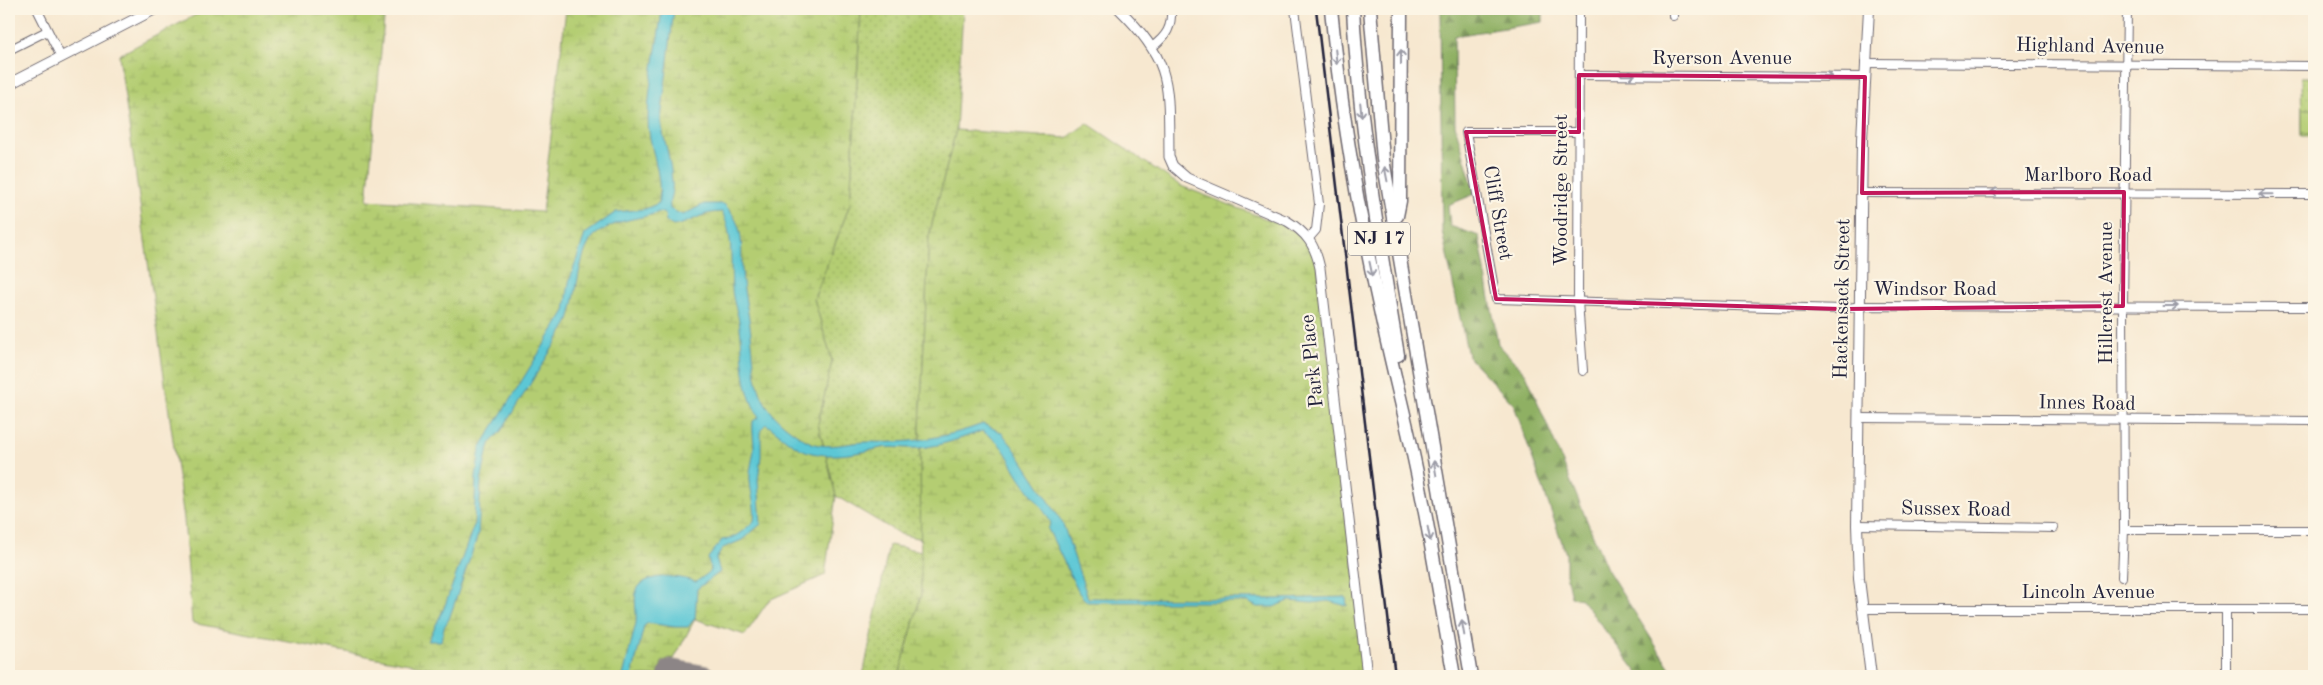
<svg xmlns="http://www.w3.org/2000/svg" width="2323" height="685" font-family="'Old Standard TT',serif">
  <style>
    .grass { fill: url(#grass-dots); stroke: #6b7856 }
    .forest { fill: url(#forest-firs); stroke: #586950 }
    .wetland { fill: url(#wetland-marsh); stroke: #6b7856 }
    .pitch { fill: #b4cd72; stroke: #6b7856 }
    .water { fill: #5cc7d5; stroke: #3f7488 }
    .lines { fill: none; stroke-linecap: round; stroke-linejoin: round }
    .taxiway { stroke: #8c8586; stroke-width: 22 }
    .minor-casing { stroke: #6d676f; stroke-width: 10 }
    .tertiary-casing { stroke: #6d676f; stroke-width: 11 }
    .secondary-casing { stroke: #6d676f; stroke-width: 12 }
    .trunk-casing { stroke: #6d676f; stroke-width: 15 }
    .minor { stroke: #fff; stroke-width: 8 }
    .tertiary { stroke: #fff; stroke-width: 9 }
    .secondary { stroke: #fff; stroke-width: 10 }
    .trunk { stroke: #fff; stroke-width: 12 }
    .rail { stroke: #22223b; stroke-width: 2.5 }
    .oneway { stroke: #9c9ca7 }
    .marked { fill: none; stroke: #c2185b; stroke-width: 4; stroke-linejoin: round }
    .labels { text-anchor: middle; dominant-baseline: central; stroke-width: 4.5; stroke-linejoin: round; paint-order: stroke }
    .shield { fill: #fcf5e5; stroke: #63616e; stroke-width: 1 }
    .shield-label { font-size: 19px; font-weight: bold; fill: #22223b }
    .street-label { font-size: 20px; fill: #22223b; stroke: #fcf5e5 }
  </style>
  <defs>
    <pattern id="grass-dots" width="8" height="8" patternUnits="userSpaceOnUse" patternTransform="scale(1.25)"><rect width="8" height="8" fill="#b4cd72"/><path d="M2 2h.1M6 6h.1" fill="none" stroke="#9ab064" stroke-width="1.8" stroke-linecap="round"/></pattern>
    <pattern id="forest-firs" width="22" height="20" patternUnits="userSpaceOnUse" patternTransform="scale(1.25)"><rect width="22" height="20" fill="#8fb064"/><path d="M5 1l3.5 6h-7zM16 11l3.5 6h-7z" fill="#748f54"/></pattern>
    <pattern id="wetland-marsh" width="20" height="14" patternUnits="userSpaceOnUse" patternTransform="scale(1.25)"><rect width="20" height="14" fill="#b4cd72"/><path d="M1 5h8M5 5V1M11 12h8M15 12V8" fill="none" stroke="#9ab064"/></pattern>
  </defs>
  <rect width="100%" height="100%" fill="#fcf5e5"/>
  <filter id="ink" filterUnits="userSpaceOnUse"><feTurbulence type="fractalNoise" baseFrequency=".02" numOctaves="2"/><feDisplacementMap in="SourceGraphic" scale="10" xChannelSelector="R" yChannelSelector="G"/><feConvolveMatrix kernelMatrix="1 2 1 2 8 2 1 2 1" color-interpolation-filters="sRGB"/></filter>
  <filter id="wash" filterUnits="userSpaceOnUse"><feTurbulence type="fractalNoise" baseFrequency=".0096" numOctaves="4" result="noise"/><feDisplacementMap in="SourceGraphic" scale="20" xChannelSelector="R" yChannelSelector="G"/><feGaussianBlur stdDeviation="1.12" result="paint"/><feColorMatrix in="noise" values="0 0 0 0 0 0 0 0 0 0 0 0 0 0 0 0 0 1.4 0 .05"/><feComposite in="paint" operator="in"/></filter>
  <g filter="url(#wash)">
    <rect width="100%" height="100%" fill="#f7e8d0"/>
    <g class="grass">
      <path d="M861,9H963L956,130L929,236L920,428L921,539L900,534L836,496L818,424L832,361L814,299L850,204Z"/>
      <path d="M2301,77H2314V136H2302Z"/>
      <path d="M889,545L921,551V595L899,676H863Z"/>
    </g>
    <path class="forest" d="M1440,9L1543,10V22L1454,36L1455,125L1475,194L1448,205L1450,226L1479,236L1498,344L1526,374L1607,569L1675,676H1640L1581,599L1571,597L1566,574V554L1514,405L1468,356L1442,231Z"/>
    <g class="wetland">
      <path d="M207,9H385L367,200L542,212L566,9H861L850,204L814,299L832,361L818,424L836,496L825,575L769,600L745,635L695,619L674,659L670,658L662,662L658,676H473L192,623L184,519L119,55Z"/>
      <path d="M1087,123L1181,186L1277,223L1309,238L1316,250L1367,676H899L921,595L920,428L929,236L956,130L1067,138Z"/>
    </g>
    <rect class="pitch" x="2302" y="109" width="12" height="24"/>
    <path class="water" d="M662,9H674L661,120C663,138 669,153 671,170C671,176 673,184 672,190C671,197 669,201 670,209L683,215L704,204H724C745,226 741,242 742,271C743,292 749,313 751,334C756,377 753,403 792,431C799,436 810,444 819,445C836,448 854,441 872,442C909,444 948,437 983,424L1001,432L1014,448L1049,501L1063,524L1088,598L1276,599L1346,597L1347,606L1328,601L1312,603L1289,601L1274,607H1257L1248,602H1087L1079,593L1048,529L1051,523C1044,509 1034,498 1025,485C1007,461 1010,448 982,431C962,438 941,446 919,448C907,449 893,446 881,448C860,453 833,458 812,453C795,449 780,434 766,424L761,429V456L758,480L761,524L742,540L723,548L716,559L720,572L697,589L695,618L688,627H675L648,623L644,626L632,676H623C627,658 632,641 636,623C637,613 634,601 636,592C643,571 681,576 696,582L711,571L708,558L722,540C735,539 744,530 754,521C756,507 751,495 750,481C749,470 753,460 754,449C754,440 752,431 753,421L759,417C739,384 745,357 739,321C737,310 732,299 732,287C730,262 734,235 722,212C699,212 693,223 673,226L666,221L665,214L659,212C645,218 630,218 615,224C607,228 594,233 590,241C577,263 577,298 568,323L501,431L491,442L487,453L481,482L478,535L449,619L444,627L441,641H428L444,608L474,525L476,476L480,448L565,311L569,282L585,234L616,212L645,209L659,203C663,171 647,145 648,116C649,80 658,44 662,9Z"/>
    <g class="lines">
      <path class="taxiway" d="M669,676L671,670L704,676"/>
    </g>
  </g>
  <g filter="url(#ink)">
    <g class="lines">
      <defs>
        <g id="minor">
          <path d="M37,9L61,57"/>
          <path d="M1295,9L1319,204L1316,230L1309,238"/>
          <path d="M1579,9L1578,301L1583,371"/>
          <path d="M1673,16V9"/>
          <path d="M1152,47C1167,36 1172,27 1171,9"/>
          <path d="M9,50L47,31"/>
          <path d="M1865,63L2314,66"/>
          <path d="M1579,75L1865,77"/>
          <path d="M1579,132H1466L1496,299L1842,309L1861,306L2314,307"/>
          <path d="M1862,193L2314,194"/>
          <path d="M1859,418L2314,421"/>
          <path d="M1857,525L2054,528"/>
          <path d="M2124,530H2314"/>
          <path d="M2122,577L2124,530L2123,306L2127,9"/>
          <path d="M1862,609H2314"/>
          <path d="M2226,676V609"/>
        </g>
        <path id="tertiary" d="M1119,9C1174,63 1168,85 1169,157L1173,166L1187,178L1287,221C1307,233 1315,245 1320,268L1367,676"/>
        <g id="secondary">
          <path d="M1869,9L1862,139L1857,525L1859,579L1871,676"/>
          <path d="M9,84L155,9"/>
        </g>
        <g id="trunk">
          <path d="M1331,9C1341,110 1358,211 1380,310C1391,363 1405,415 1416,468C1431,537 1441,607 1454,676"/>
          <path d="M1353,9C1359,125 1379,240 1398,355"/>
          <path d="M1370,9L1383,159L1471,676"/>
          <path d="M1397,216L1400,201L1401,9"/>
        </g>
      </defs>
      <use href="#minor" class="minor-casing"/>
      <use href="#tertiary" class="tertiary-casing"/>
      <use href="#secondary" class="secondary-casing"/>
      <use href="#trunk" class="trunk-casing"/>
      <use href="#minor" class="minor"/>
      <use href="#tertiary" class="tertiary"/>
      <use href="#secondary" class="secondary"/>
      <use href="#trunk" class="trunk"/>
      <path class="rail" d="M1316,9L1395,676"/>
    </g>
    <defs><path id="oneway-shaft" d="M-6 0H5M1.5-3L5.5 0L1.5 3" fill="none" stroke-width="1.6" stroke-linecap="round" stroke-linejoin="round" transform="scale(1.25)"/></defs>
    <g class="oneway">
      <use href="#oneway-shaft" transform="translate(1336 57) rotate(84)"/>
      <use href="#oneway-shaft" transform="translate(1401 57) rotate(-90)"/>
      <use href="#oneway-shaft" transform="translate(1628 75) rotate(-1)"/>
      <use href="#oneway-shaft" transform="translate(1825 76) rotate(1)"/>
      <use href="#oneway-shaft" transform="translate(1361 110) rotate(84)"/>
      <use href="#oneway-shaft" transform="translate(1386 174) rotate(-101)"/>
      <use href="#oneway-shaft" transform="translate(1998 192) rotate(180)"/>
      <use href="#oneway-shaft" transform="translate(2266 194) rotate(-179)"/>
      <use href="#oneway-shaft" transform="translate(1371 269) rotate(78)"/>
      <use href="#oneway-shaft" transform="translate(2171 306)"/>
      <use href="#oneway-shaft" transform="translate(1435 468) rotate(-100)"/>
      <use href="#oneway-shaft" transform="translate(1429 534) rotate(79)"/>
      <use href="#oneway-shaft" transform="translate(1463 628) rotate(-100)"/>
    </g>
  </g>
  <path class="marked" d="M1579,75L1865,77L1862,193L2124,192L2123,306L1842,309L1496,299L1466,132H1579Z"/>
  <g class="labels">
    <rect class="shield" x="1348" y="222.5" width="62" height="33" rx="4"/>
    <g class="shield-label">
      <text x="1379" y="239">NJ 17</text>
    </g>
    <g class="street-label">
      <text transform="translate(2090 47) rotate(1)">Highland Avenue</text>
      <text x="1722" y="59">Ryerson Avenue</text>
      <text x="2088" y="176">Marlboro Road</text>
      <text transform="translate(1562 190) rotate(-90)">Woodridge Street</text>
      <text transform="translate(1497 213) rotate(80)">Cliff Street</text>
      <text x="1935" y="290">Windsor Road</text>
      <text transform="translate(2107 293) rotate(-90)">Hillcrest Avenue</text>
      <text transform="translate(1843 299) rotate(-89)">Hackensack Street</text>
      <text transform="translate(1313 361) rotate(-96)">Park Place</text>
      <text transform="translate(2087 404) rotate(1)">Innes Road</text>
      <text transform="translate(1956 510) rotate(1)">Sussex Road</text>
      <text x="2088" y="593">Lincoln Avenue</text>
    </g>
  </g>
  <rect width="2323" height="685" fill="none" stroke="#fcf5e5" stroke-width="30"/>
</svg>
